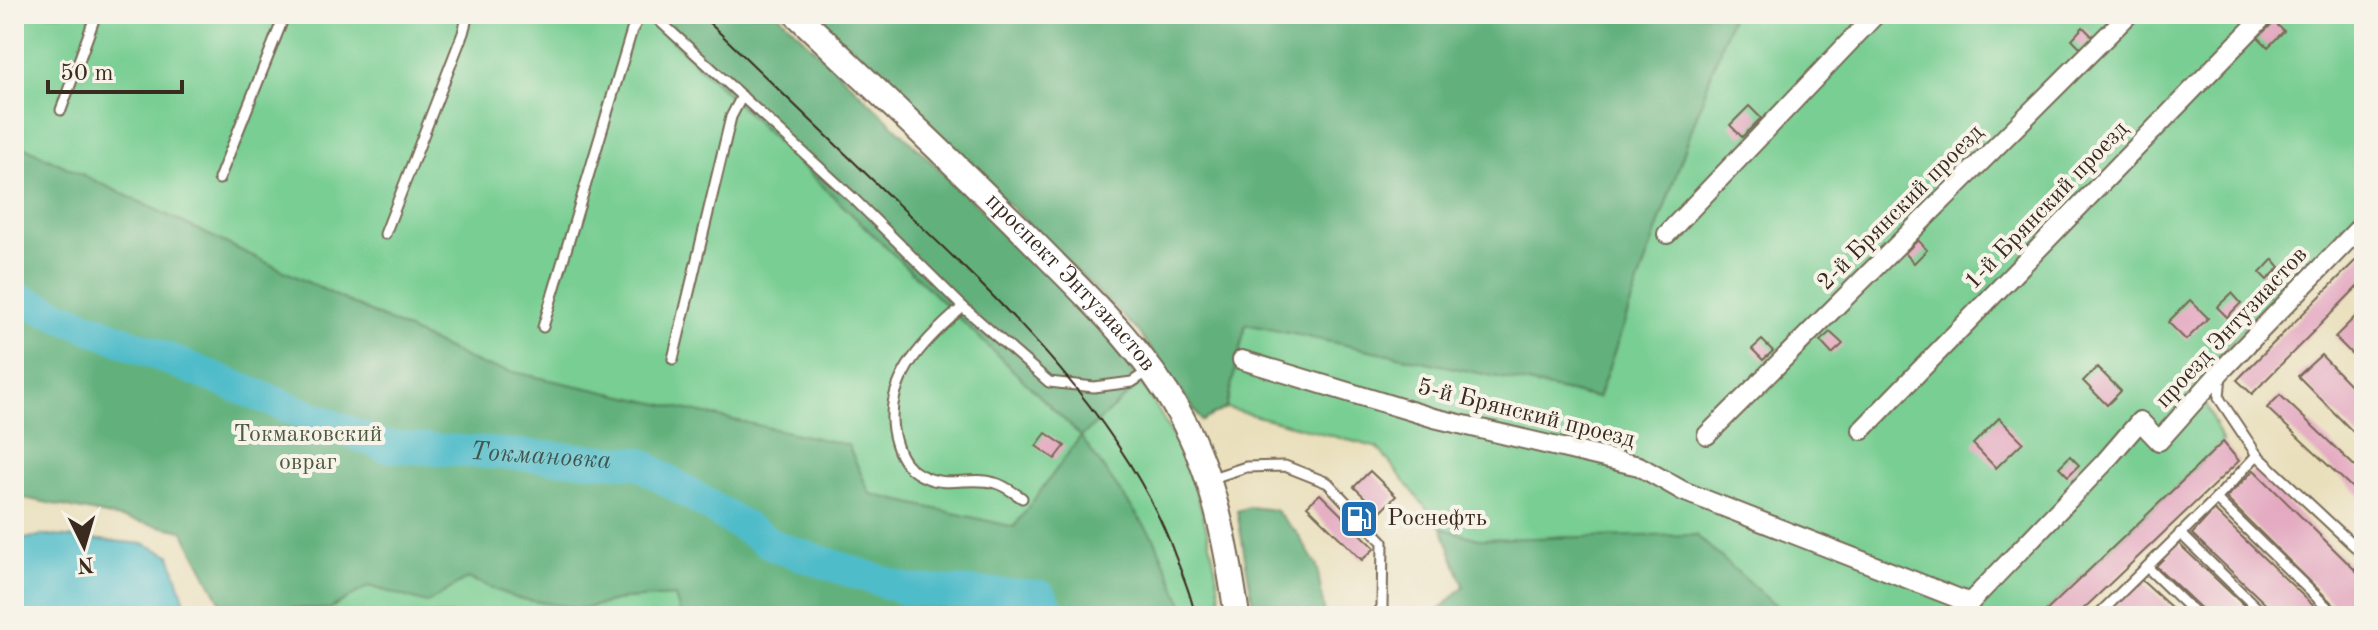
<svg xmlns="http://www.w3.org/2000/svg" width="2378" height="630" font-family="'Old Standard TT',serif">
  <style>
    .green { fill: #78ce93; stroke: #5a7c58; stroke-width: 2 }
    .forest { fill: #62b17d; stroke: #4e6e4e; stroke-width: 2 }
    .water { fill: #4fbcc9; stroke: #457374; stroke-width: 2 }
    .lines { fill: none; stroke-linecap: round; stroke-linejoin: round }
    .river { stroke: #4fbcc9; stroke-width: 32 }
    .building { fill: #e3a6bf }
    .lane-casing { stroke: #786955; stroke-width: 13 }
    .street-casing { stroke: #786955; stroke-width: 22 }
    .secondary-casing { stroke: #786955; stroke-width: 28 }
    .lane { stroke: #fff; stroke-width: 9 }
    .street { stroke: #fff; stroke-width: 18 }
    .secondary { stroke: #fff; stroke-width: 24 }
    .tram { stroke: #3b2a1e; stroke-width: 2 }
    .labels { text-anchor: middle; dominant-baseline: central; stroke-width: 8; stroke-linejoin: round; paint-order: stroke }
    .street-label { font-size: 24px; fill: #3b2a1e; stroke: #f7f3e8 }
    .park-label { font-size: 24px; fill: #4d5b41; stroke: #f7f3e8 }
    .poi-label { font-size: 24px; fill: #3b2a1e; stroke: #f7f3e8; text-anchor: start }
    .water-label { font-size: 26px; font-style: italic; fill: #415651; stroke: #f7f3e8 }
  </style>
  <rect width="100%" height="100%" fill="#f7f3e8"/>
  <filter id="ink" filterUnits="userSpaceOnUse"><feTurbulence type="fractalNoise" baseFrequency=".0125" numOctaves="2"/><feDisplacementMap in="SourceGraphic" scale="16" xChannelSelector="R" yChannelSelector="G"/><feConvolveMatrix kernelMatrix="1 2 1 2 8 2 1 2 1" color-interpolation-filters="sRGB"/></filter>
  <filter id="wash" filterUnits="userSpaceOnUse"><feTurbulence type="fractalNoise" baseFrequency=".006" numOctaves="4" result="noise"/><feDisplacementMap in="SourceGraphic" scale="32" xChannelSelector="R" yChannelSelector="G"/><feGaussianBlur stdDeviation="1.8" result="paint"/><feColorMatrix in="noise" values="0 0 0 0 0 0 0 0 0 0 0 0 0 0 0 0 0 1.4 0 .05"/><feComposite in="paint" operator="in"/></filter>
  <g filter="url(#wash)">
    <rect width="100%" height="100%" fill="#e9dfbb"/>
    <g class="green">
      <path d="M14,14H645L1081,436L1141,383C1192,458 1211,528 1223,616H1183L1185,608L1080,437L1014,527L870,494L848,445L481,365L14,142Z"/>
      <path d="M1732,14H2364V207L2217,358L2204,400L2223,442L2041,616H1796L1771,602L1562,536L1520,540L1478,539L1442,528L1378,448L1226,408L1246,324L1598,398Z"/>
      <path d="M468,578L516,598L581,609L624,599L676,596L681,616L227,614L256,607L329,609L369,586L427,602Z"/>
    </g>
    <g class="forest">
      <path d="M645,14H778L1018,245L1120,351L1141,383L1081,437L1155,540L1185,609L1183,616H681L675,596L624,599L581,609L516,598L468,578L427,603L369,586L329,609L256,607L227,614L183,531L14,496V142L481,365L848,445L870,494L1014,527L1081,436Z"/>
      <path d="M813,14H1732L1598,398L1246,324L1226,408L1202,421L1139,332Z"/>
      <path d="M1249,507L1275,510L1297,533L1317,566L1325,616H1255L1237,511Z"/>
      <path d="M1442,528L1478,539L1696,535L1771,602L1796,616H1434L1464,586Z"/>
    </g>
    <path class="water" d="M44,535L145,544L170,555L184,599L186,616H14V541Z"/>
    <g class="lines">
      <path class="river" id="s1" d="M14,297L384,446L639,463L777,547L908,590L1041,596L1053,616"/>
    </g>
    <g id="blocks">
      <g class="building">
        <path d="M2274,22L2284,31L2268,47L2258,37Z"/>
        <path d="M2083,27L2093,37L2081,48L2072,39Z"/>
        <path d="M1749,106L1761,118L1742,137L1730,125Z"/>
        <path d="M1918,240L1927,250L1914,263L1905,253Z"/>
        <path d="M2364,252V280L2252,394L2237,380Z"/>
        <path d="M2273,259L2280,267L2267,280L2260,273Z"/>
        <path d="M2232,293L2241,303L2227,317L2217,307Z"/>
        <path d="M2190,300L2208,318L2186,340L2168,322Z"/>
        <path d="M2357,315L2364,322V366L2335,337Z"/>
        <path d="M1830,332L1843,344L1832,354L1820,341Z"/>
        <path d="M1762,340L1773,351L1763,360L1752,349Z"/>
        <path d="M2321,355L2364,399V443L2298,376Z"/>
        <path d="M2097,367L2121,391L2107,405L2083,381Z"/>
        <path d="M2280,395L2364,475V499L2267,408Z"/>
        <path d="M1999,418L2023,442L1996,468L1973,444Z"/>
        <path d="M1046,433L1065,446L1055,459L1036,446Z"/>
        <path d="M2223,442L2239,461L2076,616H2041Z"/>
        <path d="M2070,456L2079,465L2068,476L2059,467Z"/>
        <path d="M2254,470L2364,579V616H2345L2226,498Z"/>
        <path d="M1370,471L1396,496L1380,512L1354,487Z"/>
        <path d="M1320,494L1375,548L1362,560L1307,506Z"/>
        <path d="M2214,510L2324,616H2278L2192,534Z"/>
        <path d="M2178,543L2255,616H2209L2156,566Z"/>
        <path d="M2140,579L2181,616H2103Z"/>
      </g>
    </g>
  </g>
  <g filter="url(#ink)">
    <use href="#blocks" fill-opacity="0" stroke="#786955" stroke-width="2"/>
    <g class="lines">
      <defs>
        <g id="lane">
          <path d="M652,14L853,198L963,307C923,341 878,385 896,443C901,460 909,471 927,478C949,487 973,476 995,483C1004,485 1014,493 1022,498"/>
          <path d="M61,110L96,14"/>
          <path d="M219,179L285,14"/>
          <path d="M385,234L463,33L468,14"/>
          <path d="M963,307L1049,382L1094,387L1132,382L1150,370"/>
          <path d="M543,327L632,30L641,14"/>
          <path d="M673,359L731,117L742,96"/>
          <path d="M2221,374L2219,398L2257,455L2364,555"/>
          <path d="M1209,479L1246,467L1285,466L1328,483L1383,542L1382,607L1376,616"/>
          <path d="M2216,499L2336,616"/>
          <path d="M2180,533L2265,616"/>
          <path d="M2147,567L2198,616"/>
          <path d="M2097,616L2216,499L2257,455"/>
        </g>
        <g id="street">
          <path d="M1667,234L1876,14"/>
          <path d="M1242,360L1434,418L1639,466L1683,491L1970,603"/>
          <path d="M1862,430L2266,14"/>
          <path d="M1707,435L2129,14"/>
          <path d="M1957,616L2103,464L2140,421L2159,441L2222,370L2364,223"/>
        </g>
        <g id="secondary">
          <path id="s2" d="M796,14C881,95 968,175 1050,259C1098,307 1145,353 1179,413C1214,475 1227,546 1237,616"/>
        </g>
      </defs>
      <use href="#lane" class="lane-casing"/>
      <use href="#street" class="street-casing"/>
      <use href="#secondary" class="secondary-casing"/>
      <use href="#lane" class="lane"/>
      <use href="#street" class="street"/>
      <use href="#secondary" class="secondary"/>
      <path class="tram" d="M700,14C761,73 823,132 884,191C994,295 1124,414 1176,558C1183,577 1192,596 1195,616"/>
    </g>
  </g>
  <defs>
    <symbol id="fuel-square" viewBox="-11 -11 22 22"><rect x="-9" y="-9" width="18" height="18" rx="4" fill="#1f6fb2" stroke="#f7f3e8"/><path d="M-5.5-6h7V0h2V4h1.3V-2.5L3-4.5l.8-.8L6-3V5H2.5V1h-1V6h-7ZM-4.2-4.7v3.2H.2V-4.7Z" fill="#fff"/></symbol>
  </defs>
  <g fill-rule="evenodd">
    <use href="#fuel-square" x="1337" y="497" width="44" height="44"/>
  </g>
  <g class="labels">
    <g class="street-label">
      <text transform="translate(2047 206) rotate(-46)">1-й Брянский проезд</text>
      <text transform="translate(1901 208) rotate(-45)">2-й Брянский проезд</text>
      <text stroke="none"><textPath href="#s2" startOffset="384">проспект Энтузиастов</textPath></text>
      <text transform="translate(2232 328) rotate(-47)">проезд Энтузиастов</text>
      <text transform="translate(1526 414) rotate(14)">5-й Брянский проезд</text>
    </g>
    <g class="park-label">
      <text x="308" y="435">Токмаковский<tspan x="308" dy="28">овраг</tspan></text>
    </g>
    <g class="poi-label">
      <text x="1387" y="519">Роснефть</text>
    </g>
    <g class="water-label">
      <text stroke="none"><textPath href="#s1" startOffset="556">Токмановка</textPath></text>
    </g>
  </g>
  <rect width="2378" height="630" fill="none" stroke="#f7f3e8" stroke-width="48"/>
  <g transform="translate(84 546) rotate(175)" stroke="#f7f3e8" stroke-width="6" paint-order="stroke">
  <path d="M0-6L14 30L0 20L-14 30Z" fill="#3b2a1e"/>
  <text y="-12" font-size="22" font-weight="bold" text-anchor="middle" fill="#3b2a1e">N</text>
  </g>
  <path d="M48 80v12h134v-12" fill="none" stroke="#3b2a1e" stroke-width="4"/>
  <text x="60" y="80" font-size="24" fill="#3b2a1e" stroke="#f7f3e8" stroke-width="6" paint-order="stroke">50 m</text>
</svg>
